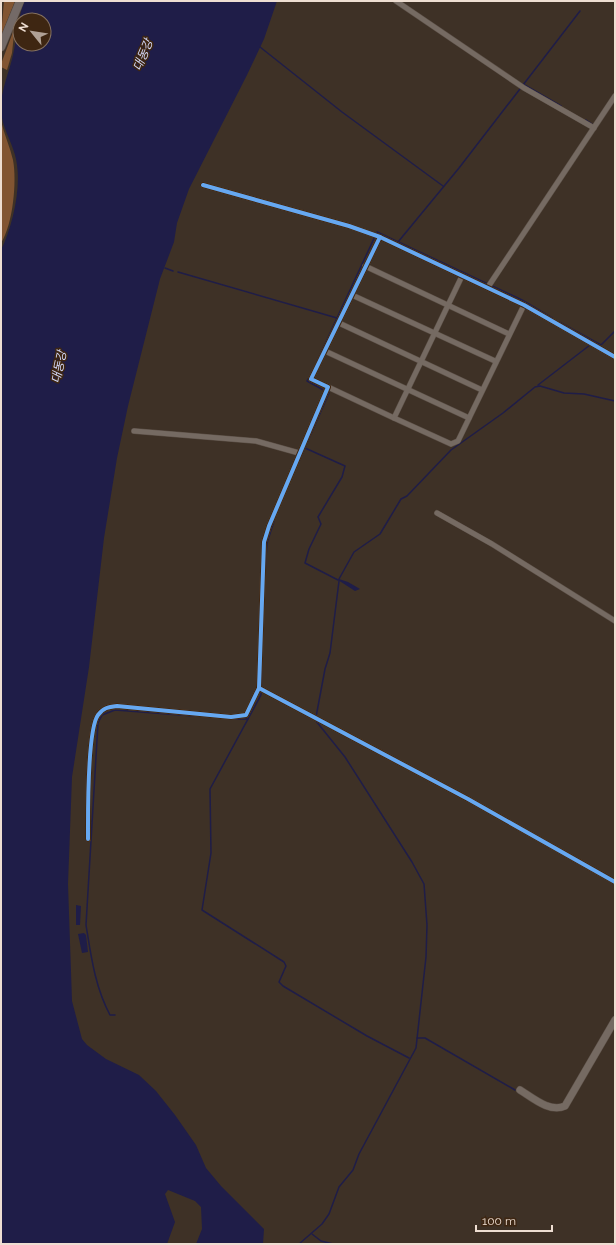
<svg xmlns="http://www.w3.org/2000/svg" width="616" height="1245" font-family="Raleway,'Noto Sans KR',sans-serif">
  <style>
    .forest { fill: #825532 }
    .water { fill: #1f1d48; fill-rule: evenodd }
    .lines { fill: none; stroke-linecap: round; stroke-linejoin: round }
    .stream { stroke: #1f1d48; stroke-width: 1.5 }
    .street-casing { stroke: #5c5047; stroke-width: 6 }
    .secondary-casing { stroke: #5c5047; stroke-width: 8 }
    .primary-casing { stroke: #5c5047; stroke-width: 9 }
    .street { stroke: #756a62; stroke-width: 5 }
    .secondary { stroke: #756a62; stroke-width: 7 }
    .primary { stroke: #746a67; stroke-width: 8 }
    .cycleway-casing { stroke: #3e2612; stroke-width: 6 }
    .cycleway { stroke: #66a8f1; stroke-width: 4 }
    .labels { text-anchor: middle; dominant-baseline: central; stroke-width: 3; stroke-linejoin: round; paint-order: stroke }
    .water-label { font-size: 12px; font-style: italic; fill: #d4d9fa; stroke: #3e2612 }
  </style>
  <rect width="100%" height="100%" fill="#3e3126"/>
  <g class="forest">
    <path d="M4,1H15L1,36Z"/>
    <path d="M13,32L14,34L12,53L7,70L1,67V64Z"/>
    <path d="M1,121C4,134 10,147 13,160C17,181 13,224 1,243Z"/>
  </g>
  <g class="water">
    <path d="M24,1H277L264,39L247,75L189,189L177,223L174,242L160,279L128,406L117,458L104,538L89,667L72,777L68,884L72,1001L82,1039L87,1045L106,1059L139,1075L156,1091L175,1115L196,1145L206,1168L221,1186L264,1229L263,1244H196L202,1229L201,1207L195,1201L168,1190L165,1194L175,1222L167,1244H1V250C13,225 23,183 15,155C11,140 2,127 1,111C0,92 9,73 13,55C17,36 18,19 24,1ZM20,20H44V44H20Z"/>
    <path d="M339,579L348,582L360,589L355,591L338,580Z"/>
    <path d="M76,905L81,906L80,925H76Z"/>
    <path d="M84,933L86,935L88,952L82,953L78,934Z"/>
  </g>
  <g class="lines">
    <g class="stream">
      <path d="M260,47L342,112L443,186"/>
      <path d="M523,84L561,106"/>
      <path d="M586,120L592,124"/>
      <path d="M398,242L459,168L580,11"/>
      <path d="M165,268L173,271"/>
      <path d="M178,272L337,318L377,232L522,300L552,318"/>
      <path d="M559,322L601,345L615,331"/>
      <path d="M316,364L337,318"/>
      <path d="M538,385L590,345"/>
      <path d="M305,448L345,466L342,477L318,517L321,524L309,549L305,563L338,580"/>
      <path d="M299,461L329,393L307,381L309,378"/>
      <path d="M265,574L267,543L274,521"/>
      <path d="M339,579L354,552L380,534L401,499L407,496L451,450L503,413L535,387L540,386L564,393L584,394L615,401"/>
      <path d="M262,666L261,695L210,789L211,853L202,910L284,962L286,966L279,982L283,986L367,1036L409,1058"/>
      <path d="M316,717L325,669L330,653L339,581"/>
      <path d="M232,719H248"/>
      <path d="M115,1015H110C95,987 91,956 86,925L98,723L102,715L115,710L194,716"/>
      <path d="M417,1038H425L515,1090"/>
      <path d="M312,1234L321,1241L333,1244"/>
      <path d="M299,1244L322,1224L329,1214L339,1187L353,1170L359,1154L416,1048L426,957L427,925L424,884L412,862L345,757L316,721"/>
    </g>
    <defs>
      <g id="street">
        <path d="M396,1L524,88L594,128"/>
        <path d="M203,185L349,226L380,237L524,305L615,357"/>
        <path d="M365,266L509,334"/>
        <path d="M488,287L615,96"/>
        <path d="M352,295L495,361"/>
        <path d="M339,323L482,390"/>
        <path d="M325,351L469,418"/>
        <path d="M328,387L394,418L462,276"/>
        <path d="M394,418L451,444L458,441L524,305"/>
        <path d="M134,431L256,441L299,453"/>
        <path d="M437,513L492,544L615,621"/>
        <path d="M259,688L468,799L615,882"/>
        <path d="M88,839C88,815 87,730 98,715C103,708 108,707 117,706L231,717L246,715L259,688L264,542L269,526L328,387L311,379L380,237"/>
      </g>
      <path id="secondary" d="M520,1090C533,1098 550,1113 565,1106L615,1020"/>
      <path id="primary" d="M1,47L20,1"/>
    </defs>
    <use href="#street" class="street-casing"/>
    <use href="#secondary" class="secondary-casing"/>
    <use href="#primary" class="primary-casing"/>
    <use href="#street" class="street"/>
    <use href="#secondary" class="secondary"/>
    <use href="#primary" class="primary"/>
    <defs>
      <g id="cycleway">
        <path d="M203,185L349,226L380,237L524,305L615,357"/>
        <path d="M259,688L468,799L615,882"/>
        <path d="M88,839C88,815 87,730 98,715C103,708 108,707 117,706L231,717L246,715L259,688L264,542L269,526L328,387L311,379L380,237"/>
      </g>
    </defs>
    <use href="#cycleway" class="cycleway-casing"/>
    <use href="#cycleway" class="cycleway"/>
  </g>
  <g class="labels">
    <g class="water-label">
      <text transform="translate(143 55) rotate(-68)">대동강</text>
      <text transform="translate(59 367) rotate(-78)">대동강</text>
    </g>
  </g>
  <rect width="616" height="1245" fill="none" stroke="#eeded2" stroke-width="4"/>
  <g transform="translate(32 32) rotate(300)"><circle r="19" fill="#3e2612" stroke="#84705f"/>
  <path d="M0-3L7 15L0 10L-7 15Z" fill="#b0a196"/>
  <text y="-6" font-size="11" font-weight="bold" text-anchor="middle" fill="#eeded2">N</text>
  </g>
  <path d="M476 1225v6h76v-6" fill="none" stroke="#eeded2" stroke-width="2"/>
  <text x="482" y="1225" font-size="12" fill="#eeded2" stroke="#3e2612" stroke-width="3" paint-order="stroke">100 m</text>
</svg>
